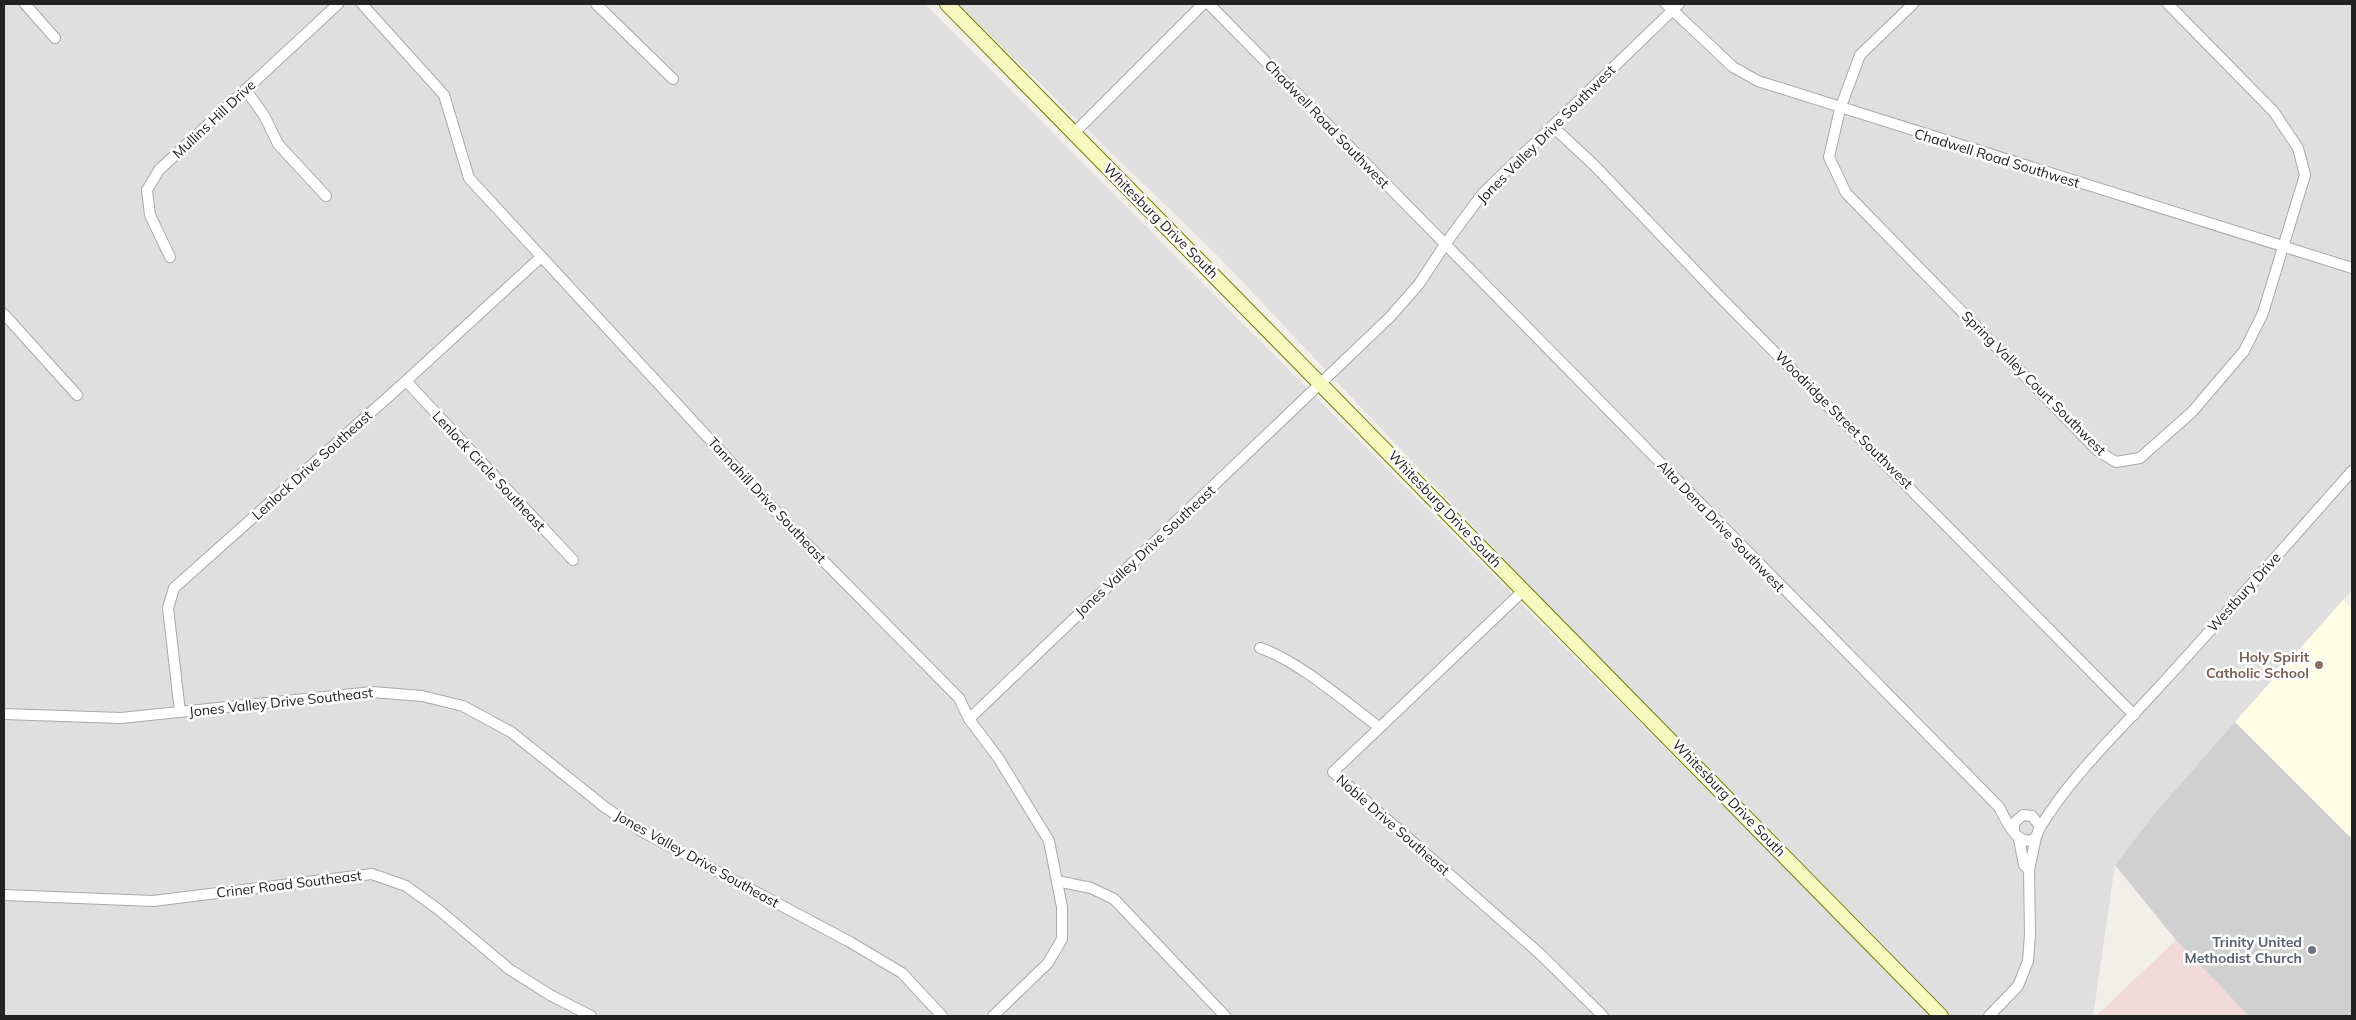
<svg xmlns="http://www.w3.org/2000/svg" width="2356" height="1020" font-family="Mulish,sans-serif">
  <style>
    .residential { fill: #e0dfdf }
    .commercial { fill: #f2dad9 }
    .education { fill: #ffffe5 }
    .religious { fill: #d0d0d0 }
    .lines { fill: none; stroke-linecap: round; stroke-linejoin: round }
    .street-casing { stroke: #a9a9a9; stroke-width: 12 }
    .secondary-casing { stroke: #707d05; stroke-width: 16 }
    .street { stroke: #fff; stroke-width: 10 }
    .secondary { stroke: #f7fabf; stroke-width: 14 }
    .education-dot { fill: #8d6e63; stroke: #fff; stroke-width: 2 }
    .worship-dot { fill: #6b7280; stroke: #fff; stroke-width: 2 }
    .labels { text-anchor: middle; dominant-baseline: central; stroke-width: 5; stroke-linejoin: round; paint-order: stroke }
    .street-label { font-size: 14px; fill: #222; stroke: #fff }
    .education-label { font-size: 14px; font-weight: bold; fill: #785e54; stroke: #fff; text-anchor: end }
    .worship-label { font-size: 14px; font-weight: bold; fill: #5b616d; stroke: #fff; text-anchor: end }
  </style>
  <rect width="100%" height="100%" fill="#f2efe9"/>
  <g class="residential">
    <path d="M4,4H925L1932,1016H4Z"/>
    <path d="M958,4H2352V590L2155,813L2115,865L2093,1016H1936L1220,258Z"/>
  </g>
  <path class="commercial" d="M2176,940L2249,1016H2096Z"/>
  <path class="education" d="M2343,600L2352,609V839L2235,722Z"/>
  <path class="religious" d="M2235,722L2352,839V1016H2249L2176,940L2115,865L2155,813Z"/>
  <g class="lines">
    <defs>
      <g id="street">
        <path d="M25,4L55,38"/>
        <path d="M362,4L444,95L469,178L794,531L959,698L969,719L999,759L1049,841L1062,907V939L1048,963L993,1016"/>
        <path d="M596,4L673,79"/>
        <path d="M1209,4L1999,807C2005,818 2017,848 2033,839C2038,836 2039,831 2039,825L2032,816L2023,815L2014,823V832"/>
        <path d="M1666,4L1733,67L1758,81L2352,268"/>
        <path d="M1913,4L1860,55L1840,109L1829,157L1846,193L2098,451L2116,462L2140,458L2192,412L2244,351L2263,313L2305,175L2298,148L2274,112L2168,4"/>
        <path d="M246,90L265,117L278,144L326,196"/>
        <path d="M1552,126L1594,165L1722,299L2134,715"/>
        <path d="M1074,133L1203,4"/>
        <path d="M170,257L150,215L147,190L159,170L338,4"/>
        <path d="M4,314L77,395"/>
        <path d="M406,381L573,560"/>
        <path d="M1524,590L1333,772L1539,953L1603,1016"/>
        <path d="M1260,648C1299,661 1345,702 1379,727"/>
        <path d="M180,712L168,608L174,588L406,381L541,257"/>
        <path d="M4,714L121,718L372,692L422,696L463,706L511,732L606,808L643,832L850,942L902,973L942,1016"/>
        <path d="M969,719L1390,317L1419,284L1446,243L1483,193L1679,4"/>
        <path d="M2039,829C2071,776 2117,733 2159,687C2224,616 2288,543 2352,471"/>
        <path d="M2019,839L2024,865L2029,870"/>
        <path d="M1057,881L1091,888L1114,899L1225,1016"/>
        <path d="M4,895L153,901L372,874L406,886L439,910L509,969L550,995L591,1016"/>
        <path d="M1989,1016L2018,986L2028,961L2030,934L2029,870L2036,837"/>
      </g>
      <path id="secondary" d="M947,4L1941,1016"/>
    </defs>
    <use href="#street" class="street-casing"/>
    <use href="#secondary" class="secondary-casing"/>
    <use href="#street" class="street"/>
    <use href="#secondary" class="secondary"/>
  </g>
  <circle class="education-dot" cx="2319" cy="665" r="5"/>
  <circle class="worship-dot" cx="2312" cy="950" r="5"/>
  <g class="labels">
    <g class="street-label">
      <text transform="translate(214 119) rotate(-43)">Mullins Hill Drive</text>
      <text transform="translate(1327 124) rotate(46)">Chadwell Road Southwest</text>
      <text transform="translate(1546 134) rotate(-45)">Jones Valley Drive Southwest</text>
      <text transform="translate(1997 158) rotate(17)">Chadwell Road Southwest</text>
      <text transform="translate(1161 221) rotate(45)">Whitesburg Drive South</text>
      <text transform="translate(2034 383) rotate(45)">Spring Valley Court Southwest</text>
      <text transform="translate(1844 420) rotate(45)">Woodridge Street Southwest</text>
      <text transform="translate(312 465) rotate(-42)">Lenlock Drive Southeast</text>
      <text transform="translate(489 471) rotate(47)">Lenlock Circle Southeast</text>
      <text transform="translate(767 500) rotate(47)">Tannahill Drive Southeast</text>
      <text transform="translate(1445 509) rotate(46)">Whitesburg Drive South</text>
      <text transform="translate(1721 526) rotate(46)">Alta Dena Drive Southwest</text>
      <text transform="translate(1145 551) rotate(-43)">Jones Valley Drive Southeast</text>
      <text transform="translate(2244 592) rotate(-48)">Westbury Drive</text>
      <text transform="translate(281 702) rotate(-6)">Jones Valley Drive Southeast</text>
      <text transform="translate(1729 798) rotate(46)">Whitesburg Drive South</text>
      <text transform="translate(1393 825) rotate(41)">Noble Drive Southeast</text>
      <text transform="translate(697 859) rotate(29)">Jones Valley Drive Southeast</text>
      <text transform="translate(289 884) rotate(-7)">Criner Road Southeast</text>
    </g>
    <g class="education-label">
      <text x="2309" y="657">Holy Spirit<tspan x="2309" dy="16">Catholic School</tspan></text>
    </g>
    <g class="worship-label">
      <text x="2302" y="942">Trinity United<tspan x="2302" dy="16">Methodist Church</tspan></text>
    </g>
  </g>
  <rect width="2356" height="1020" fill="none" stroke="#222222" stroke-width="10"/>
</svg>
